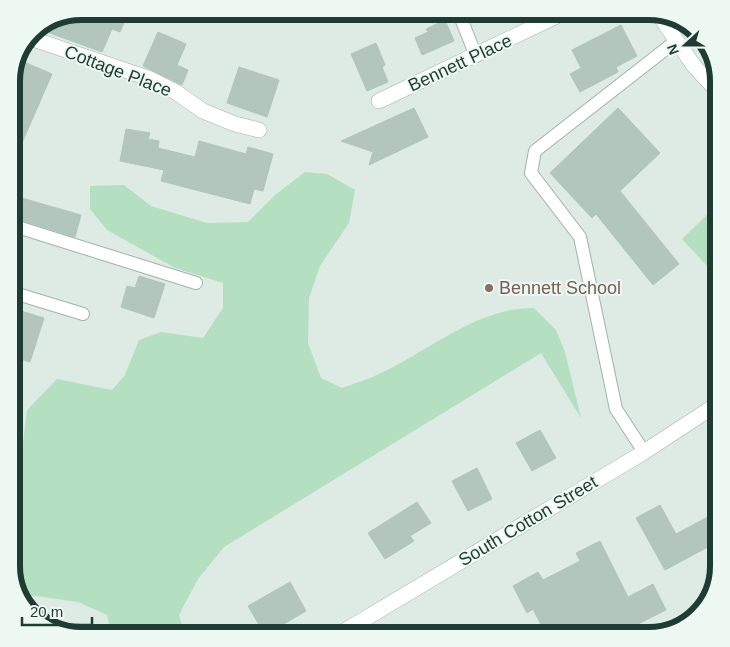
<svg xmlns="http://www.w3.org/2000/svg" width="730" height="647" font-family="Helvetica,sans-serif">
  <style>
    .green { fill: #b4dfc0 }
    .building { fill: #b3c6be; stroke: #b0c5bd }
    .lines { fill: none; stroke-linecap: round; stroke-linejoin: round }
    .lane-casing { stroke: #a1b3ac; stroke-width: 14 }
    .street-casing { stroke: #a1b3ac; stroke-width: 16 }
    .secondary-casing { stroke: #9cb8ae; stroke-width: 16 }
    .lane { stroke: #fff; stroke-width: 12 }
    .street { stroke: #fff; stroke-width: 15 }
    .secondary { stroke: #fff; stroke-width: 15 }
    .education-dot { fill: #8d6e63; stroke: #eef8f3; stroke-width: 2 }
    .labels { text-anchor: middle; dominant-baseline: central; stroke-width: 4; stroke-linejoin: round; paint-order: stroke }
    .street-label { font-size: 18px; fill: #1e3c34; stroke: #eef8f3 }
    .education-label { font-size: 18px; fill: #785e54; stroke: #eef8f3; text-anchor: start }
    .rim { fill: none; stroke: #1e3c34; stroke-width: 6 }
  </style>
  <rect width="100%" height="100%" fill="#deebe5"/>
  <g class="green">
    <path d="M305,172L327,174L355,190L349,223L320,266L309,298L308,343L321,378L342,388C355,383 369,379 381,373C430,350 478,307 534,308L556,330L565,352L581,418L541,353L224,547L198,579L179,615L185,636H112L107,615L78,602L22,594L11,571V502L17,492L27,410L57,379L112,390L125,375L139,340L161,332L203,338L223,308V283L175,268L107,230L90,209V186L124,185L151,206L207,223L248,222L275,195Z"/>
    <path d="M719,203V279L682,239Z"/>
  </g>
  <g class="building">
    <path d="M81,11H129L120,32L112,29L102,52L36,28Z"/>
    <path d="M445,20L454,41L422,55L415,38L428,32L426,29Z"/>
    <path d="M621,25L637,56L616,67L618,72L580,92L570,74L581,68L572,50Z"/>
    <path d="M158,32L186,44L177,65L188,70L182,85L143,66Z"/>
    <path d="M376,43L385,65L382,67L388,82L367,91L351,54Z"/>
    <path d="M24,62L52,74L11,168V90Z"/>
    <path d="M239,67L279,80L267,117L227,103Z"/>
    <path d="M414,108L428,137L369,165L373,152L341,141Z"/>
    <path d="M618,108L660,153L620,191L679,264L653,285L596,214L592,218L550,173Z"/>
    <path d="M126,129L150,133L148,139L159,141L158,148L195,157L199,141L246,154L248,147L273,154L263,191L254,189L250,204L161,181L164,170L120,161Z"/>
    <path d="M11,195L81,215L75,237L11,217Z"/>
    <path d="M139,276L165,284L154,318L121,307L127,286L135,288Z"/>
    <path d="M11,308L44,318L30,362L11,356Z"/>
    <path d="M540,430L556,458L532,471L516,443Z"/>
    <path d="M477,468L492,499L468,511L452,481Z"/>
    <path d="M417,502L431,523L410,536L414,541L385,559L368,533Z"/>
    <path d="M660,505L676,534L719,511V541L665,570L636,518Z"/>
    <path d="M600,541L628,597L653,584L666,610L614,636H547L533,609L527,613L513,586L538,572L543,580L580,561L576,553Z"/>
    <path d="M290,582L306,611L265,635L248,606Z"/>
  </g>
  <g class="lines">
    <defs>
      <g id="lane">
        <path d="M458,11L476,56"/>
        <path d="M11,225L196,283"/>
        <path d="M11,292L83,314"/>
        <path d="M644,452L616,409L580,237L531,173L535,151L676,41"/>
      </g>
      <g id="street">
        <path d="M30,38L148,78L176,92L203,111L235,124L259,130"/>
        <path d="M379,101L567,11"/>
        <path d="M336,636L641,454L719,403"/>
      </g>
      <path id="secondary" d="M659,15L694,66L719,93"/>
    </defs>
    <use href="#lane" class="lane-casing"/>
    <use href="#street" class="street-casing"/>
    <use href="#secondary" class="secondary-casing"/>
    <use href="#lane" class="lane"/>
    <use href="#street" class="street"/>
    <use href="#secondary" class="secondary"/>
  </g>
  <circle class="education-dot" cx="489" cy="288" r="5"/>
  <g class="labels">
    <g class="street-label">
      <text transform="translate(460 63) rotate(-25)">Bennett Place</text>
      <text transform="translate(118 71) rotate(21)">Cottage Place</text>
      <text transform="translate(528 521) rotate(-31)">South Cotton Street</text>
    </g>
    <g class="education-label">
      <text x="499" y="288">Bennett School</text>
    </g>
  </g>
  <path d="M0 0H730V647H0ZM81 20H649A61 61 0 0 1 710 81V566A61 61 0 0 1 649 627H81A61 61 0 0 1 20 566V81A61 61 0 0 1 81 20Z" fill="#eef8f3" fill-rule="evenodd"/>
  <path class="rim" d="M81 20H649A61 61 0 0 1 710 81V566A61 61 0 0 1 649 627H81A61 61 0 0 1 20 566V81A61 61 0 0 1 81 20Z"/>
  <g transform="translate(685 45) rotate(249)" stroke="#eef8f3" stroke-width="4" paint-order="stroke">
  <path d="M0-4L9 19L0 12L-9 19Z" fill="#1e3c34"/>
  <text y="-8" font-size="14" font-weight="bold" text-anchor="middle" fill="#1e3c34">N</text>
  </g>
  <path d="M22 617v8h70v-8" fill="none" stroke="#1e3c34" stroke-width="2.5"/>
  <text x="30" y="617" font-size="15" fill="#1e3c34" stroke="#eef8f3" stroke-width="4" paint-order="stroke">20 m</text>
</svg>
